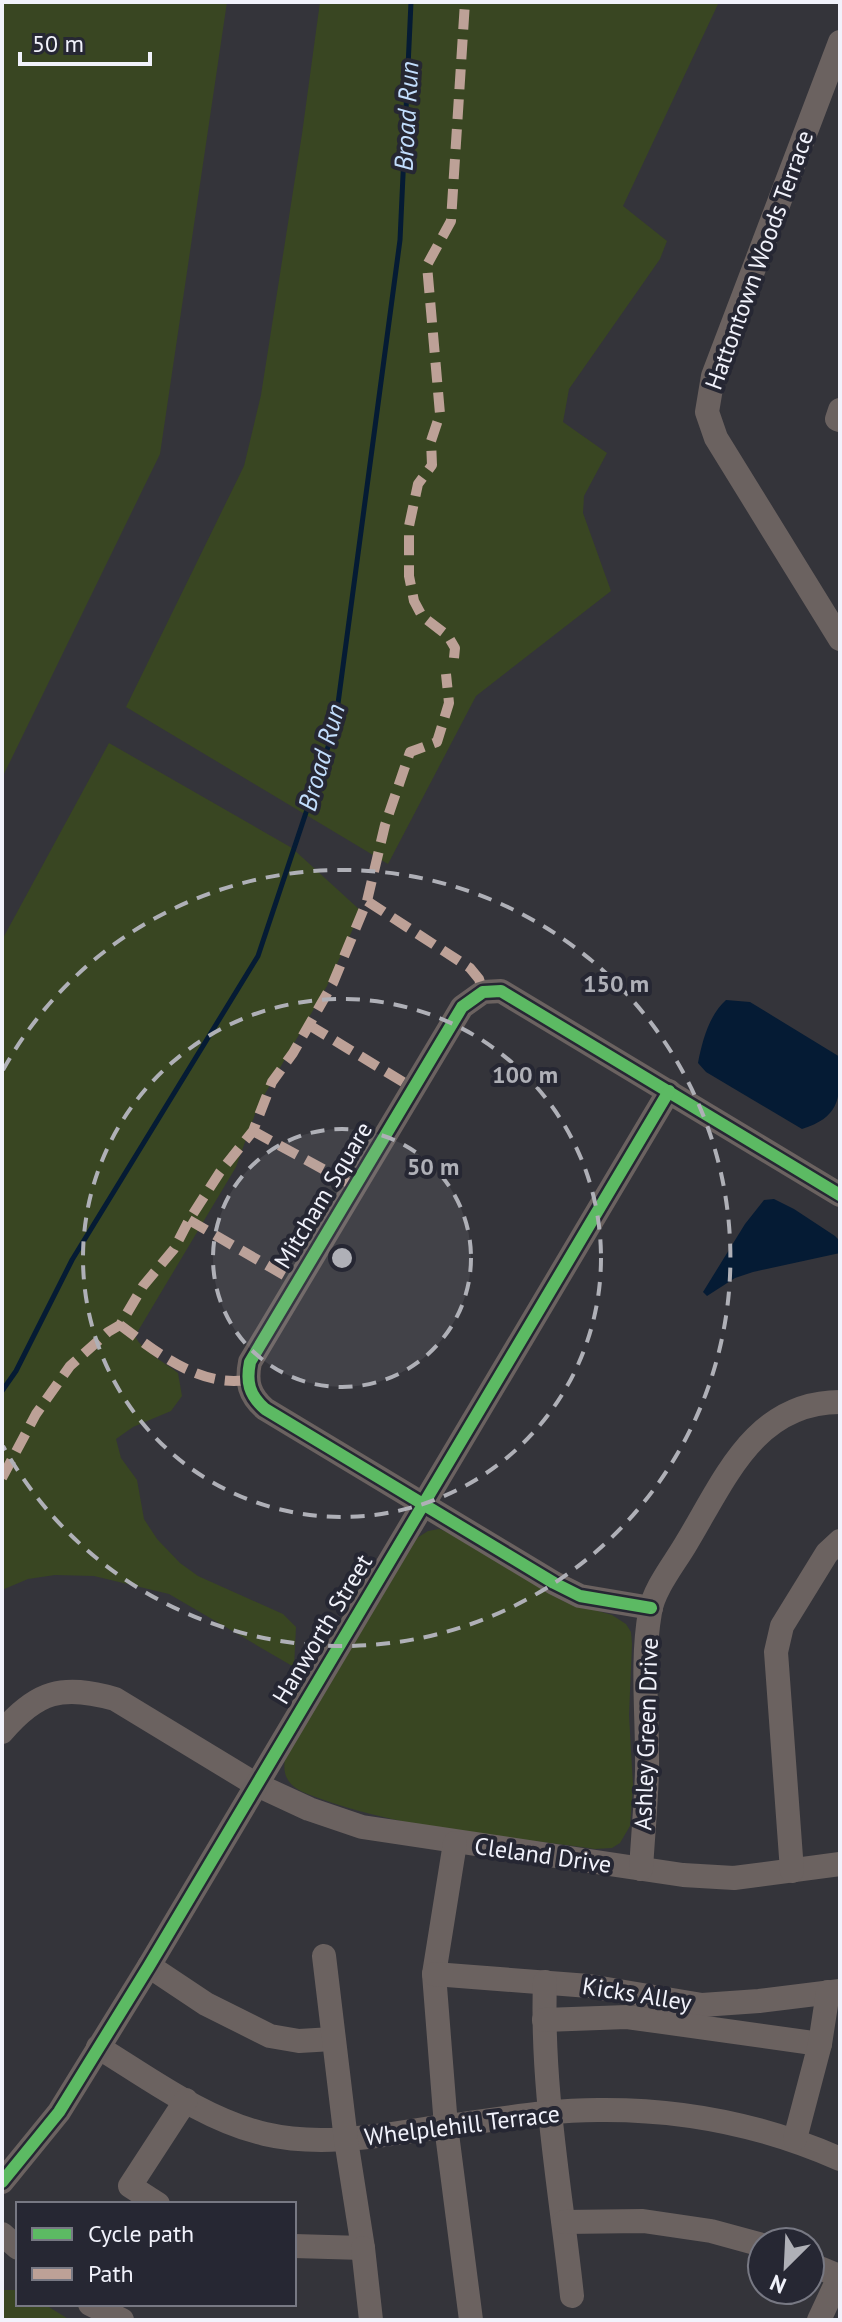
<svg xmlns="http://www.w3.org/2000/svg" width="842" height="2322" font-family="'PT Sans',sans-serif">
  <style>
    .green { fill: #394622 }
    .water { fill: #051b34 }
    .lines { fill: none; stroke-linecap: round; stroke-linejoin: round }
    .stream { stroke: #051b34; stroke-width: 5 }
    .minor { stroke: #6b6260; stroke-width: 24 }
    .quiet { stroke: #bda197; stroke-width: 10; stroke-dasharray: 20 10; stroke-linecap: butt }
    .cycleway-casing { stroke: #262733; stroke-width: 17 }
    .cycleway { stroke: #5cba63; stroke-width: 12 }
    .ring { fill: none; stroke: #afb0b7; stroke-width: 4; stroke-dasharray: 14 10 }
    .labels { text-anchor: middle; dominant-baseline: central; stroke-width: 8; stroke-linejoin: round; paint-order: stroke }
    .street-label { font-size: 24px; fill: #f1f2fb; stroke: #262733 }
    .water-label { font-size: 26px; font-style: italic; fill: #c2defd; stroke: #262733 }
    .centre { fill: #afb0b7; stroke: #262733; stroke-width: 4 }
    .ring-label { font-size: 24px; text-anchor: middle; font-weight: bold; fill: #afb0b7; stroke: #262733; stroke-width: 8; stroke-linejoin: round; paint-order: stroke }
  </style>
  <rect width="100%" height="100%" fill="#34343a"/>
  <g class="green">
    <path d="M2,2H227L160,454L2,778Z"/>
    <path d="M320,2H719L623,206L667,241L660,259L569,389L563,422L607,453L584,496L583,513L611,591L476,696L388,864L126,707L244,466L261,395L302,134Z"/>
    <path d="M109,743L292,848L361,911L327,986L258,1106L236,1167L135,1336C143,1352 163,1361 178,1373L182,1396L171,1411L133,1427L116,1439L121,1458L137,1480L144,1519L157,1539L180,1563L198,1576L283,1614L296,1627L294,1667L169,1594L94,1576L55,1575L28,1579L2,1590V940Z"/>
    <path d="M439,1529L453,1534L563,1601L612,1615L626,1624L631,1632L632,1644L629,1715L633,1785L630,1826L620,1843L612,1848L595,1849C506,1836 409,1830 324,1800C314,1796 298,1792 291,1784C283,1775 284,1767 285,1756L417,1538L428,1531Z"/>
    <path d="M2,2290H18V2304H44L70,2320H2Z"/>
  </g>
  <g class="water">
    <path d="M726,1000L750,1002L840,1057C840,1097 842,1116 802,1129L706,1072L698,1063C702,1042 709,1015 726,1000Z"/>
    <path d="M774,1199L794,1209L835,1236L840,1241V1253L753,1272L735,1278L707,1296L703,1292L745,1224L764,1200Z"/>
  </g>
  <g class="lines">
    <path class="stream" d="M2,1391L16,1371L72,1260L258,956L335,726L400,240L411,2"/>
    <g class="minor">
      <path d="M840,42L713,376L707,412L716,438L840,639"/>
      <path d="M840,410L837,419L840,420"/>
      <path d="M651,1608L580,1596L554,1583L265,1409C249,1395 246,1382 250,1362L462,1007L483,992L501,991L840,1195"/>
      <path d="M2,1732C37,1691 62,1684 115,1699L255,1784L309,1809L362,1827L683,1875L734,1878L840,1864"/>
      <path d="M455,1843L434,1974L446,2126L471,2320"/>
      <path d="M641,1869C643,1836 646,1804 647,1771C648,1718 641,1664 650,1612C654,1588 675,1563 687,1542C725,1479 755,1402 840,1402"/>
      <path d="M792,1871L776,1652L782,1626L827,1553L840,1541"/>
      <path d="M149,1966L206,2004L270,2036L299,2041L333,2039"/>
      <path d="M434,1974L589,1986L702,2005L759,2001L840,1991"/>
      <path d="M545,1982C541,2087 561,2192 572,2296"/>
      <path d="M544,2020L627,2017L820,2044"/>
      <path d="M98,2047C150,2079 205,2120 265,2134C325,2148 387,2134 446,2126C496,2120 547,2110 598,2110C682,2109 763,2125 840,2159"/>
      <path d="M795,2139L820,2044L828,1992"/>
      <path d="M2,2182L59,2112L149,1966L669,1091"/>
      <path d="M158,2204L130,2186L186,2100"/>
      <path d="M564,2222L643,2221L711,2231L762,2245"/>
      <path d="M2,2234L18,2248"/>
      <path d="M294,2246L363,2248L346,2140L324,1956"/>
      <path d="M363,2248L371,2320"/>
      <path d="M810,2264L839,2276"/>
      <path d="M90,2304L122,2320"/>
      <path d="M819,2320L840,2275"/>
    </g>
    <g class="quiet">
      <path d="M454,658L455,648L448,636L422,616L414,601L409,576V526L418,484L432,465L431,441L440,414L427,265L451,221L465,2"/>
      <path d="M367,901L470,968L479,979L483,992"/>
      <path d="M309,1025L413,1088"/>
      <path d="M253,1131L354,1186"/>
      <path d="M189,1220L296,1282"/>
      <path d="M120,1325C156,1352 199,1387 246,1380"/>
      <path d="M2,1478L36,1414L70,1366L108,1332L120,1325L143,1286L174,1249L189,1220L220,1172L253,1131L272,1082L293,1053L333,983L367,901L385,825L410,752L437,742L449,703L446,674"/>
    </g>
    <defs>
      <g id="cycleway">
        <path d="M651,1608L580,1596L554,1583L265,1409C249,1395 246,1382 250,1362L462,1007L483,992L501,991L840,1195"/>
        <path d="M2,2182L59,2112L149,1966L669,1091"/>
      </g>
    </defs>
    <use href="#cycleway" class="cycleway-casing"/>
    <use href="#cycleway" class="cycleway"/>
  </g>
  <circle cx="342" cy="1258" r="129" fill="#afb0b7" fill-opacity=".12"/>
  <g class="ring">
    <circle cx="342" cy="1258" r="129"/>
    <circle cx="342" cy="1258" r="259"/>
    <path d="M3 1070A388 388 0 1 1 3 1446"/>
  </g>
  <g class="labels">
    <g class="street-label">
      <text transform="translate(759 260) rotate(-70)">Hattontown Woods Terrace</text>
      <text transform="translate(323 1195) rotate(-59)">Mitcham Square</text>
      <text transform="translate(322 1629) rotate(-59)">Hanworth Street</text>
      <text transform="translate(646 1734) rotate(-88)">Ashley Green Drive</text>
      <text transform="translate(543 1855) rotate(8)">Cleland Drive</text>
      <text transform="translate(637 1994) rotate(9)">Kicks Alley</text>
      <text transform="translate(462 2125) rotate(-7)">Whelplehill Terrace</text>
    </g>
    <g class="water-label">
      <text transform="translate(406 116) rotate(-87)">Broad Run</text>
      <text transform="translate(321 757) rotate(-74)">Broad Run</text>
    </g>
  </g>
  <circle cx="342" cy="1258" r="12" class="centre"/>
  <g class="ring-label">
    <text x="616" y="992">150 m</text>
    <text x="525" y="1083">100 m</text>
    <text x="433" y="1175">50 m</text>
  </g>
  <rect width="842" height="2322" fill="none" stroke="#f1f2fb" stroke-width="8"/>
  <rect x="16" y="2202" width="280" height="104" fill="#262733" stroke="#777883" stroke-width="2"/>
  <rect x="32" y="2228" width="40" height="12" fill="#5cba63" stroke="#777883" stroke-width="2"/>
  <text x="88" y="2242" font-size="24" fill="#f1f2fb">Cycle path</text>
  <rect x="32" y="2268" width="40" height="12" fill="#bda197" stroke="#777883" stroke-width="2"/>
  <text x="88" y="2282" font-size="24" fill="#f1f2fb">Path</text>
  <g transform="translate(786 2266) rotate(204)"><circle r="38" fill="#262733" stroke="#777883" stroke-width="2"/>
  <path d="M0-6L14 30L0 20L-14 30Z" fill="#afb0b7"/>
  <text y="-12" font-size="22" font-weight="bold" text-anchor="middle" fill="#f1f2fb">N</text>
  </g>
  <path d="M20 52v12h130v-12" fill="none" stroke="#f1f2fb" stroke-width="4"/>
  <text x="32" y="52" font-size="24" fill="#f1f2fb" stroke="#262733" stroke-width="6" paint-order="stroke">50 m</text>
</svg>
